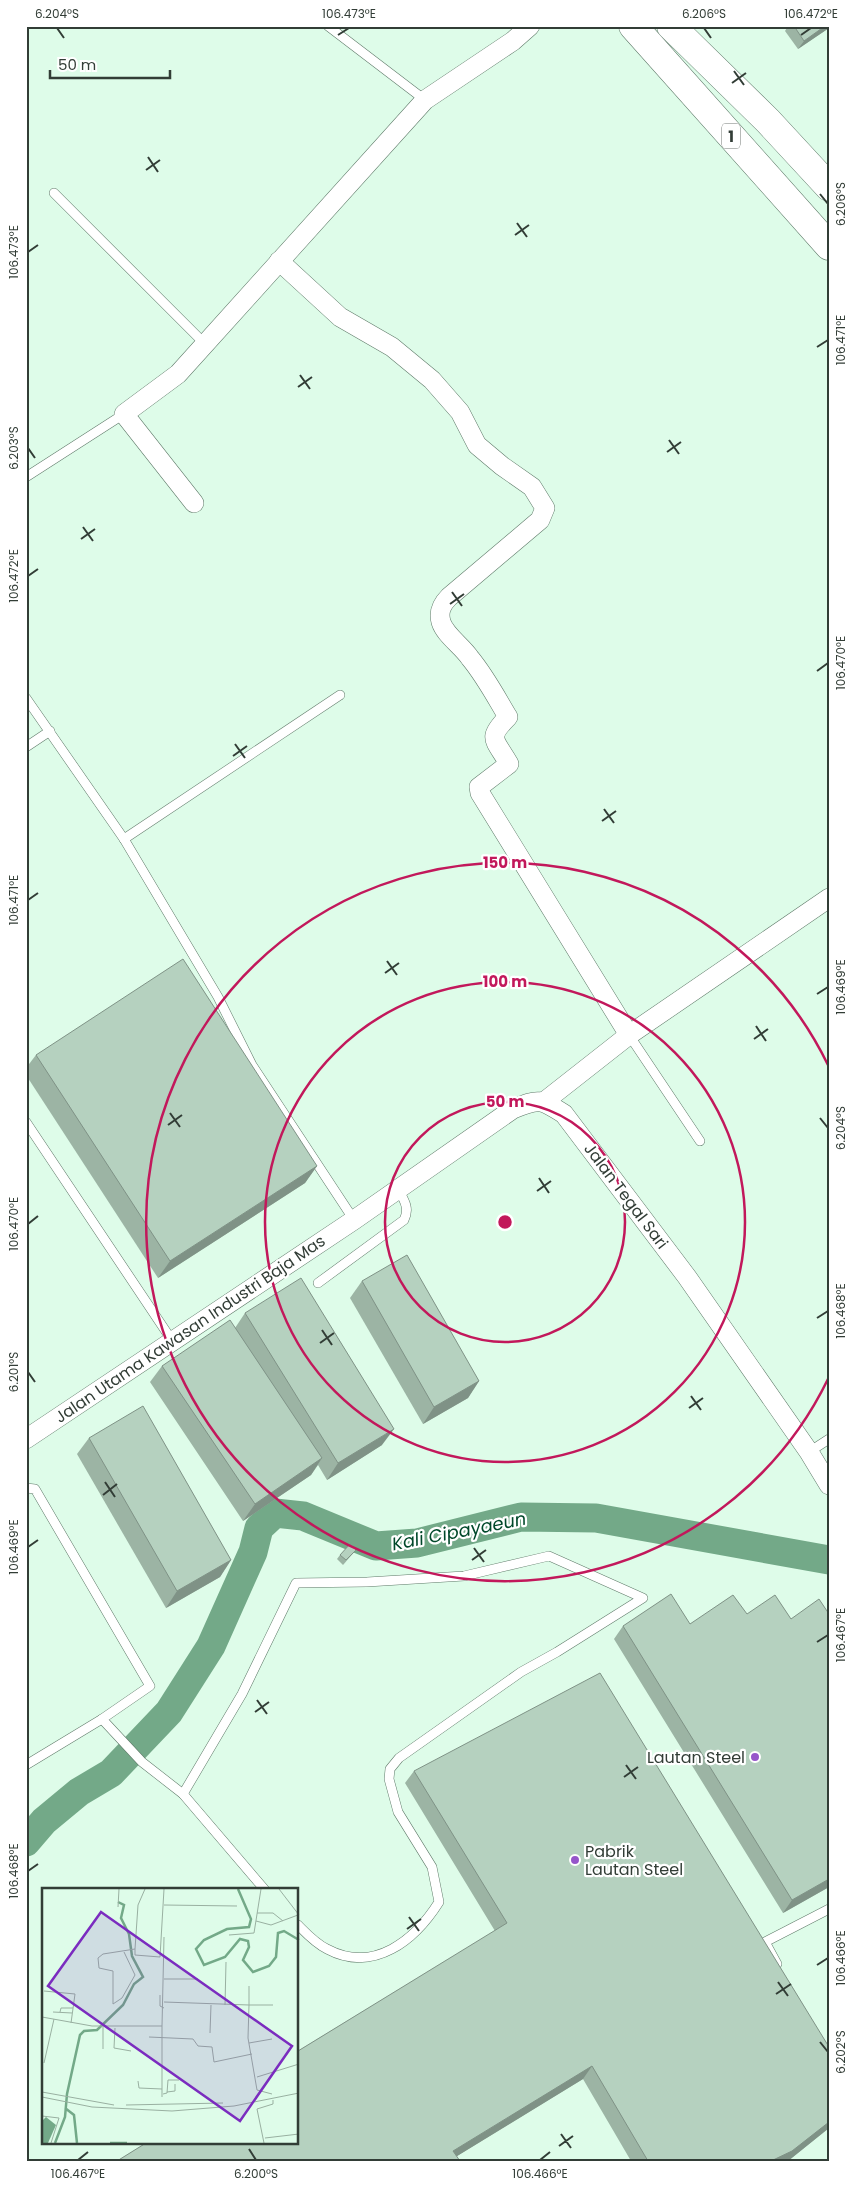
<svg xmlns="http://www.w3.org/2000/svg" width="855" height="2187" font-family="Poppins,sans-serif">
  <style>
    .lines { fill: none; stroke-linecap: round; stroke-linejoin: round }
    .river { stroke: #73a988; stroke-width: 29 }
    .lane-casing { stroke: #5f7a69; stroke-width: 10 }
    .street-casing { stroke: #5f7a69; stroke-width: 20 }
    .highway-casing { stroke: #5f7a69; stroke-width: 29 }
    .lane { stroke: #fff; stroke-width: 9 }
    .street { stroke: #fff; stroke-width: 19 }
    .highway { stroke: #fff; stroke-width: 28 }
    .wall { fill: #9cb4a4 }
    .shaded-wall { fill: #7f9286 }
    .building { fill: #b5d1bf; stroke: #7f9286 }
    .ticks { fill: none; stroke: #323d36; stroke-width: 2 }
    .ring { fill: none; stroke: #c2185b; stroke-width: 2.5 }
    .poi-dot { fill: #9655ca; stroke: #fff; stroke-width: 2 }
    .labels { text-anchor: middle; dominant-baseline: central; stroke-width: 4.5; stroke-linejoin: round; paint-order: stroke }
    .shield { fill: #fff; stroke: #707772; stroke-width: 1 }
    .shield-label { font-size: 15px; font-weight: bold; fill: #323d36 }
    .street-label { font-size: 16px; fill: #323d36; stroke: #fff }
    .poi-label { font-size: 16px; fill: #323d36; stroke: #fff; text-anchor: end }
    .water-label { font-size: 18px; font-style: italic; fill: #00482a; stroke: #fff }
    .inset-river { fill: none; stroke: #73a988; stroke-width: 2.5 }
    .inset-road { fill: none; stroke: #99b0a1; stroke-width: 1 }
    .view { fill: #7b2cbf; fill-opacity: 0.15; stroke: #7b2cbf; stroke-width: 2.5 }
    .inset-edge { fill: none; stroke: #323d36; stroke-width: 2.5 }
    .centre { fill: #c2185b; stroke: #fff; stroke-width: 2.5 }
    .ring-label { font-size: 15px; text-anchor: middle; font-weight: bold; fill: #c2185b; stroke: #fff; stroke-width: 4.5; stroke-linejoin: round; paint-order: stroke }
    .neatline { fill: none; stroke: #323d36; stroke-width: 2 }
    .ticks-label { font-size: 12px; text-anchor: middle; fill: #323d36 }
  </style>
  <rect width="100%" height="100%" fill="#defce9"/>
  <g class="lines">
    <path class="river" d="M26,1842L44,1821L79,1792L111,1773L169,1712L211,1646L253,1552L259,1528L275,1513L303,1516L376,1546L417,1543L521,1517L596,1518L829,1560"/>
    <defs>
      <g id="lane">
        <path d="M328,26L425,100"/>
        <path d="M54,193L206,345"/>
        <path d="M26,477L124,414"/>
        <path d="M26,698L124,839L218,997L252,1065L354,1220"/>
        <path d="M26,747L50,731"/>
        <path d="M124,839L340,695"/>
        <path d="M629,1035L700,1141"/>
        <path d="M26,1122L173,1342"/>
        <path d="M318,1283L404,1220C410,1208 404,1200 398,1189"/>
        <path d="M809,1452L829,1439"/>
        <path d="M26,1488L35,1489L150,1686L102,1719L142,1762L183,1794L265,1890"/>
        <path d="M26,1765L102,1719"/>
        <path d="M183,1794L242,1694L296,1583L367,1582L464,1576L549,1556L643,1598L557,1652L521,1672L399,1758L390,1769L389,1779L398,1812L432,1867L439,1902C415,1940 374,1974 327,1949C315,1943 307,1934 298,1925"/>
        <path d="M777,1964L765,1942L829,1909"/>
      </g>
      <g id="street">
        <path d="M279,261L340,317L392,347L432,380L460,412L477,445L502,466L532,487L545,508L540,520L449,597C442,604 438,611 441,622C445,635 462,646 470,658C485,676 496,697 508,717C486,739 495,739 509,764L479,787L480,793L629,1035"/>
        <path d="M194,503L124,414L178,374L425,100L513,41L530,26"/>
        <path d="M545,1101L629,1035L829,898"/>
        <path d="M26,1439L354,1220L513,1109C539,1098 541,1099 564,1114L687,1277L809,1452L829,1485"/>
      </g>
      <g id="highway">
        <path d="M633,26L829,246"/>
        <path d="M671,26L768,121L829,187"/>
      </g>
    </defs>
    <use href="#lane" class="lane-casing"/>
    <use href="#street" class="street-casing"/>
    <use href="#highway" class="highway-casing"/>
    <use href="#lane" class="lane"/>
    <use href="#street" class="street"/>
    <use href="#highway" class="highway"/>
  </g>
  <g class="wall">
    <path d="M788,26H829V28L798,49L785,31Z"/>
    <path d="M36,1055L317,1166L305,1183L158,1278L26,1075V1068Z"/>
    <path d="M362,1281L479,1381L468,1398L423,1424L350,1298Z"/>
    <path d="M245,1313L382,1445L327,1480L318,1465L311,1475L243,1521L150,1382L162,1366L235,1328Z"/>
    <path d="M89,1438L231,1560L220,1577L166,1608L77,1454Z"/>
    <path d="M356,1550L343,1565L337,1559L340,1555Z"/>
    <path d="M747,1614L791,1619L829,1614V1887L783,1913L614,1639L623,1626L690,1624Z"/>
    <path d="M414,1771L829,2128L788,2161H631L583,2079L457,2156L117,2161L495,1931L405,1783Z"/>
  </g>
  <g class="shaded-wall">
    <path d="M825,26H829V28L798,49L804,41Z"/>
    <path d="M317,1166L305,1183L158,1278L170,1261Z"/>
    <path d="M479,1381L468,1398L423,1424L434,1407Z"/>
    <path d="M394,1429L382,1445L327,1480L338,1463Z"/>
    <path d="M322,1458L311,1475L243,1521L255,1504Z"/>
    <path d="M231,1560L220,1577L166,1608L177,1591Z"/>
    <path d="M829,1879V1887L783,1913L792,1900Z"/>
    <path d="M592,2066L583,2079L449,2161L453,2151Z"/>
    <path d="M829,2122V2128L788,2161H771Z"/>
  </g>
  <g class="building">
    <path d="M794,26H825L804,41Z"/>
    <path d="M183,959L317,1166L170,1261L36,1055Z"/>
    <path d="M407,1255L479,1381L434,1407L362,1281Z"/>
    <path d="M301,1278L394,1429L338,1463L245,1313Z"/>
    <path d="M230,1320L322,1458L255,1504L162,1366Z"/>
    <path d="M143,1406L231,1560L177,1591L89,1438Z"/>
    <path d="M350,1544L356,1550L346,1560L340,1555Z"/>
    <path d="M671,1594L690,1624L733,1595L747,1614L775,1595L791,1619L819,1599L829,1614V1747H828L829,1750V1879L792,1900L623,1626Z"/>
    <path d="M600,1673L829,2047V2122L792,2151L771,2161H648L592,2066L453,2151L460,2161H117L146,2143H298V2051L507,1923L414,1771Z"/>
  </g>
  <path class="ticks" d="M57,28L64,38M704,28L711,38M338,35L349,28M801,35L811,28M734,71L744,85M732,83L746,73M148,157L158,172M146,170L160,160M820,194L828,204M517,223L527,237M515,235L529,225M28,252L38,245M817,347L828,340M300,375L310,389M298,387L312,377M669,440L679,454M28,448L35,458M667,452L681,442M83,527L93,541M81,539L95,529M28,576L38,569M452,592L462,606M450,604L464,594M817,671L828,663M235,744L245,758M233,756L247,746M604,809L614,823M602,821L616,811M28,900L38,893M387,961L397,975M385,973L399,963M817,994L828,987M756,1026L766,1041M754,1039L768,1029M170,1113L180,1127M820,1118L828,1128M168,1125L182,1115M539,1178L549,1193M537,1191L551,1181M28,1224L38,1216M817,1318L828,1311M322,1330L332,1345M320,1343L334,1333M28,1372L35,1382M691,1396L701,1410M689,1408L703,1398M105,1482L115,1497M103,1495L117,1484M28,1547L38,1540M474,1548L484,1562M472,1560L486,1550M817,1642L828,1635M257,1700L267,1714M255,1712L269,1702M626,1765L636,1779M624,1777L638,1767M28,1871L38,1864M409,1917L419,1931M407,1929L421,1919M817,1965L828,1958M778,1982L788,1996M776,1994L791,1984M820,2042L828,2052M561,2134L571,2148M559,2146L573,2136M249,2149L256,2160M78,2160L88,2152M540,2160L550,2152"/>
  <g class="ring">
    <circle cx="505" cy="1222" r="120"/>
    <circle cx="505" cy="1222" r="240"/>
    <path d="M828 1379A359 359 0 1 1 828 1065"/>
  </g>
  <g class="poi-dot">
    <circle cx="755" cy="1757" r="5"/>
    <circle cx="575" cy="1860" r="5"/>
  </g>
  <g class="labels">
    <rect class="shield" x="722" y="123.5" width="18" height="25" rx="4"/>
    <g class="shield-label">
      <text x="731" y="136">1</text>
    </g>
    <g class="street-label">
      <text transform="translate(626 1196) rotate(53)">Jalan Tegal Sari</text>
      <text transform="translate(190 1329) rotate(-34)">Jalan Utama Kawasan Industri Baja Mas</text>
    </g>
    <g class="poi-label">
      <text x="745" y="1757">Lautan Steel</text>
      <text x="585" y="1851" text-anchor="start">Pabrik<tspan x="585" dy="18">Lautan Steel</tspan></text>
    </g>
    <g class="water-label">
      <text transform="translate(459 1531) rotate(-11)">Kali Cipayaeun</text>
    </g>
  </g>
  <g transform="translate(42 1888)">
    <rect width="256" height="256" fill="#defce9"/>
    <path d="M4,229L14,237L6,255H0V233Z" fill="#73a988"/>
    <path class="inset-river" d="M196,1L209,31L207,39L185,41L162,52L154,61L162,77L183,69L198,51L206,53L207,59L201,72L211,84L227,78L234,69L236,45L242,43L257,52M23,220L32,227L35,255M13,255L23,229L25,206L38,147L42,143L55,142L81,117L92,96L101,89L90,68L87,46L79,30L82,17L76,14M68,255H85"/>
    <path class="inset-road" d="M237,1L257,27M122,17L195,18M76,19L77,1M215,25H231L241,33M214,33L229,37L256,27M187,47L212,45L219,1M93,61L96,17L103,1M82,64L93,87L80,110L71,116V83L57,80L56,70L61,66L93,61V67L118,69L122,1M122,91H156M207,98V117H231M2,103L33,106L29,135M118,107V118L122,120M122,114L207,117L206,150L215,202L230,206M183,117L184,74M11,124L30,125M18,124L19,120H31M0,129L50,138H120L122,49M120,138V209M73,140L72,160L89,163M168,145L169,117M107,149L151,151L156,158L170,159L172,174L210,166M207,155L230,151M61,161V139M2,175L12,131M215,189L257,176M96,193L97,200L120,201M0,204L72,217M125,204L133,203V196M121,206L125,205L126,192H137M0,209L50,219L130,223L192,218L257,205M84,217L181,215M0,228L17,230L9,255M223,250L257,246M222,255L215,221L231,216V212"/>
    <path class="view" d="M59,24L250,158L198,233L6,98Z"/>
    <rect width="256" height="256" class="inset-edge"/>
  </g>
  <circle cx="505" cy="1222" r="8" class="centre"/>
  <g class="ring-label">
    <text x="505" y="868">150 m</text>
    <text x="505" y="987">100 m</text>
    <text x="505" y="1107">50 m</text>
  </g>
  <rect width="855" height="2187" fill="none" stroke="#ffffff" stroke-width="55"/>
  <path d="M50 70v8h120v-8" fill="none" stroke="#323d36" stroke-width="2.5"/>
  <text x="58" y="70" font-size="15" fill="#323d36" stroke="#ffffff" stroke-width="4" paint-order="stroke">50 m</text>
  <rect x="28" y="28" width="800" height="2132" class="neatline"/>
  <g class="ticks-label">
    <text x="57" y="18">6.204°S</text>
    <text x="349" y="18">106.473°E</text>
    <text x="704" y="18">6.206°S</text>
    <text x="811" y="18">106.472°E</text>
    <text transform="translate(841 204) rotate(-90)" y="4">6.206°S</text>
    <text transform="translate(14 252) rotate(-90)" y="4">106.473°E</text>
    <text transform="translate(841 340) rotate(-90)" y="4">106.471°E</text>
    <text transform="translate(14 448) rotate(-90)" y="4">6.203°S</text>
    <text transform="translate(14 576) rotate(-90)" y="4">106.472°E</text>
    <text transform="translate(841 663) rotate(-90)" y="4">106.470°E</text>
    <text transform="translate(14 900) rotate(-90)" y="4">106.471°E</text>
    <text transform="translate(841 987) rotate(-90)" y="4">106.469°E</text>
    <text transform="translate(841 1128) rotate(-90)" y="4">6.204°S</text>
    <text transform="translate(14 1224) rotate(-90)" y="4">106.470°E</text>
    <text transform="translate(841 1311) rotate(-90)" y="4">106.468°E</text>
    <text transform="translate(14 1372) rotate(-90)" y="4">6.201°S</text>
    <text transform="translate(14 1547) rotate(-90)" y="4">106.469°E</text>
    <text transform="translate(841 1635) rotate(-90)" y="4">106.467°E</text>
    <text transform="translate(14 1871) rotate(-90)" y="4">106.468°E</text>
    <text transform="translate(841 1958) rotate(-90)" y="4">106.466°E</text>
    <text transform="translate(841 2052) rotate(-90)" y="4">6.202°S</text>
    <text x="78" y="2178">106.467°E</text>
    <text x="256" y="2178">6.200°S</text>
    <text x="540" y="2178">106.466°E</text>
  </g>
</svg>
